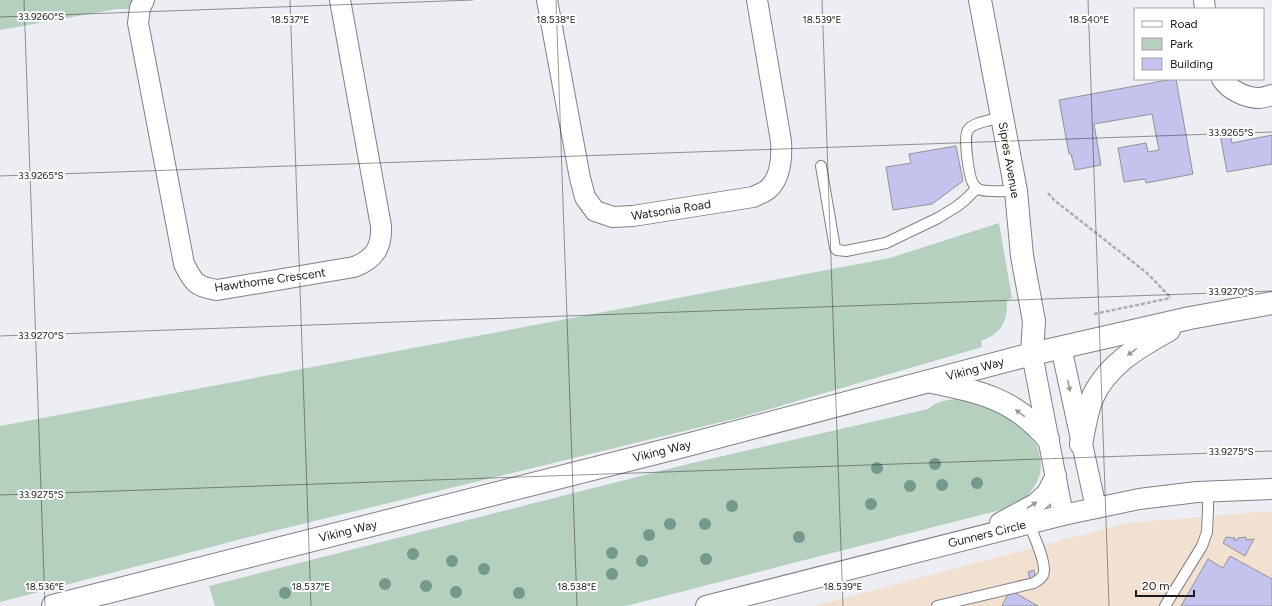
<svg xmlns="http://www.w3.org/2000/svg" width="1272" height="606" font-family="Figtree,sans-serif">
  <style>
    .industrial { fill: #f2e1d0 }
    .green { fill: #b5d0be }
    .building { fill: #c3c3ed; stroke: #929297 }
    .lines { fill: none; stroke-linecap: round; stroke-linejoin: round }
    .service-casing { stroke: #808086; stroke-width: 12 }
    .minor-casing { stroke: #808086; stroke-width: 22 }
    .tertiary-casing { stroke: #808086; stroke-width: 24 }
    .secondary-casing { stroke: #808086; stroke-width: 24 }
    .path { stroke: #adadb2; stroke-width: 2.5; stroke-dasharray: 4 2; stroke-linecap: butt }
    .service { stroke: #fff; stroke-width: 10 }
    .minor { stroke: #fff; stroke-width: 20 }
    .tertiary { stroke: #fff; stroke-width: 22 }
    .secondary { stroke: #fff; stroke-width: 22 }
    .tree { fill: #749a8b }
    .oneway { fill: #99999a }
    .ticks { fill: none; stroke: #1c1c1e; stroke-width: 1; stroke-opacity: 0.45 }
    .labels { text-anchor: middle; dominant-baseline: central; stroke-width: 4; stroke-linejoin: round; paint-order: stroke }
    .street-label { font-size: 12px; fill: #1c1c1e; stroke: #fff }
    .ticks-label { font-size: 10px; text-anchor: middle; fill: #1c1c1e; stroke: #fff; stroke-width: 4; stroke-linejoin: round; paint-order: stroke }
  </style>
  <rect width="100%" height="100%" fill="#edeef4"/>
  <path class="industrial" d="M1272,511V606H813L1127,523Z"/>
  <g class="green">
    <path d="M0,0H133L130,9H117L0,30Z"/>
    <path d="M999,223L1012,298L1007,300C1008,321 1001,334 981,341L982,347L742,417L253,536L0,602V426L890,258Z"/>
    <path d="M960,399L990,405L1024,429L1037,446L1039,452L1041,463L1040,474L1036,484L1026,498L1012,507L626,606H215L209,586L688,464L928,409C938,400 947,400 960,399Z"/>
  </g>
  <g class="building">
    <path d="M1173,79H1176L1193,174L1146,183L1145,179L1124,182L1118,148L1146,143L1148,152L1159,150L1152,114L1094,124L1101,165L1075,170L1071,154H1069L1059,100Z"/>
    <path d="M1230,132L1232,143L1272,135V164L1227,172L1220,134Z"/>
    <path d="M956,146L963,181L932,204L893,210L886,167L911,163L909,154Z"/>
    <path d="M1226,537L1235,538L1234,540H1238V538L1246,537V540L1254,539L1245,556L1223,543Z"/>
    <path d="M1230,556L1272,579V606H1181L1208,559L1223,568Z"/>
    <path d="M1034,570L1035,578L1030,580L1028,572Z"/>
    <path d="M1010,590L1038,606H1002Z"/>
  </g>
  <g class="lines">
    <defs>
      <g id="service">
        <path d="M1002,117C993,120 973,122 968,130C963,137 969,179 974,185C975,187 979,190 981,190C988,192 1008,191 1016,191"/>
        <path d="M821,166L835,248L837,250L846,251L886,243L938,218L956,207L965,200L977,188"/>
        <path d="M937,606L1034,583C1037,581 1041,579 1043,575C1048,564 1033,535 1029,523"/>
        <path d="M1165,606L1202,546L1207,532L1208,510V491"/>
      </g>
      <g id="minor">
        <path d="M144,0L140,8L138,23L184,264C193,282 196,287 217,290L354,267C375,259 382,247 381,226L340,0"/>
        <path d="M547,0L580,178L585,197L595,211L613,217L633,216L753,197C757,195 763,193 767,190C781,179 782,157 781,141L757,0"/>
        <path d="M1204,0L1205,9"/>
        <path d="M1222,79C1229,90 1246,98 1259,98C1263,98 1268,96 1272,95"/>
        <path d="M1061,347L1096,508"/>
        <path d="M1032,354L1063,515"/>
        <path d="M1000,523L1035,504L1047,493L1056,476"/>
        <path d="M706,606L1063,515L1139,499L1197,492L1272,489"/>
      </g>
      <path id="tertiary" d="M980,0L1016,191L1022,256L1034,321L1032,354"/>
      <g id="secondary">
        <path d="M932,382C980,392 1015,399 1048,439"/>
        <path d="M1081,444C1084,430 1086,415 1091,401C1105,366 1138,347 1169,330"/>
        <path d="M53,606L687,445L1032,354L1190,318L1272,303"/>
      </g>
    </defs>
    <use href="#service" class="service-casing"/>
    <use href="#minor" class="minor-casing"/>
    <use href="#tertiary" class="tertiary-casing"/>
    <use href="#secondary" class="secondary-casing"/>
    <g class="path">
      <path d="M1048,193L1054,200L1147,273L1171,298"/>
      <path d="M1094,314L1171,298"/>
    </g>
    <use href="#service" class="service"/>
    <use href="#minor" class="minor"/>
    <use href="#tertiary" class="tertiary"/>
    <use href="#secondary" class="secondary"/>
  </g>
  <g class="tree">
    <circle cx="935" cy="464" r="6"/>
    <circle cx="877" cy="468" r="6"/>
    <circle cx="977" cy="483" r="6"/>
    <circle cx="942" cy="485" r="6"/>
    <circle cx="910" cy="486" r="6"/>
    <circle cx="871" cy="504" r="6"/>
    <circle cx="732" cy="506" r="6"/>
    <circle cx="670" cy="524" r="6"/>
    <circle cx="705" cy="524" r="6"/>
    <circle cx="649" cy="535" r="6"/>
    <circle cx="799" cy="537" r="6"/>
    <circle cx="612" cy="553" r="6"/>
    <circle cx="413" cy="554" r="6"/>
    <circle cx="706" cy="559" r="6"/>
    <circle cx="452" cy="561" r="6"/>
    <circle cx="642" cy="561" r="6"/>
    <circle cx="484" cy="569" r="6"/>
    <circle cx="612" cy="574" r="6"/>
    <circle cx="385" cy="584" r="6"/>
    <circle cx="426" cy="586" r="6"/>
    <circle cx="456" cy="592" r="6"/>
    <circle cx="285" cy="593" r="6"/>
    <circle cx="519" cy="593" r="6"/>
  </g>
  <defs><path id="oneway-solid" d="M-6-.8H1V-3.2L6.5 0L1 3.2V.8H-6Z"/></defs>
  <g class="oneway">
    <use href="#oneway-solid" transform="translate(1132 352) rotate(144)"/>
    <use href="#oneway-solid" transform="translate(1069 386) rotate(78)"/>
    <use href="#oneway-solid" transform="translate(1020 413) rotate(-144)"/>
    <use href="#oneway-solid" transform="translate(1032 505) rotate(-33)"/>
  </g>
  <path class="ticks" d="M24,0L45,606M290,0L311,606M556,0L577,606M822,0L843,606M1088,0L1109,606M0,17L473,0M0,176L1272,132M0,336L1272,291M0,495L1272,451"/>
  <g class="labels">
    <g class="street-label">
      <text transform="translate(1009 160) rotate(80)">Sipres Avenue</text>
      <text transform="translate(671 210) rotate(-9)">Watsonia Road</text>
      <text transform="translate(270 280) rotate(-8)">Hawthorne Crescent</text>
      <text transform="translate(975 369) rotate(-15)">Viking Way</text>
      <text transform="translate(662 451) rotate(-14)">Viking Way</text>
      <text transform="translate(348 531) rotate(-14)">Viking Way</text>
      <text transform="translate(987 534) rotate(-14)">Gunners Circle</text>
    </g>
  </g>
  <g class="ticks-label">
    <text x="41" y="20">33.9260°S</text>
    <text x="290" y="23">18.537°E</text>
    <text x="556" y="23">18.538°E</text>
    <text x="822" y="23">18.539°E</text>
    <text x="1089" y="23">18.540°E</text>
    <text x="1231" y="136">33.9265°S</text>
    <text x="41" y="179">33.9265°S</text>
    <text x="1231" y="295">33.9270°S</text>
    <text x="41" y="339">33.9270°S</text>
    <text x="1231" y="455">33.9275°S</text>
    <text x="41" y="498">33.9275°S</text>
    <text x="45" y="590">18.536°E</text>
    <text x="311" y="590">18.537°E</text>
    <text x="577" y="590">18.538°E</text>
    <text x="843" y="590">18.539°E</text>
  </g>
  <rect x="1134" y="8" width="130" height="72" fill="#ffffff" stroke="#a4a4a5"/>
  <rect x="1142" y="21" width="20" height="6" fill="#ffffff" stroke="#a4a4a5"/>
  <text x="1170" y="28" font-size="12" fill="#1c1c1e">Road</text>
  <rect x="1142" y="38" width="20" height="12" fill="#b5d0be" stroke="#a4a4a5"/>
  <text x="1170" y="48" font-size="12" fill="#1c1c1e">Park</text>
  <rect x="1142" y="58" width="20" height="12" fill="#c3c3ed" stroke="#a4a4a5"/>
  <text x="1170" y="68" font-size="12" fill="#1c1c1e">Building</text>
  <path d="M1136 590v6h58v-6" fill="none" stroke="#1c1c1e" stroke-width="2"/>
  <text x="1142" y="590" font-size="12" fill="#1c1c1e" stroke="#ffffff" stroke-width="3" paint-order="stroke">20 m</text>
</svg>
